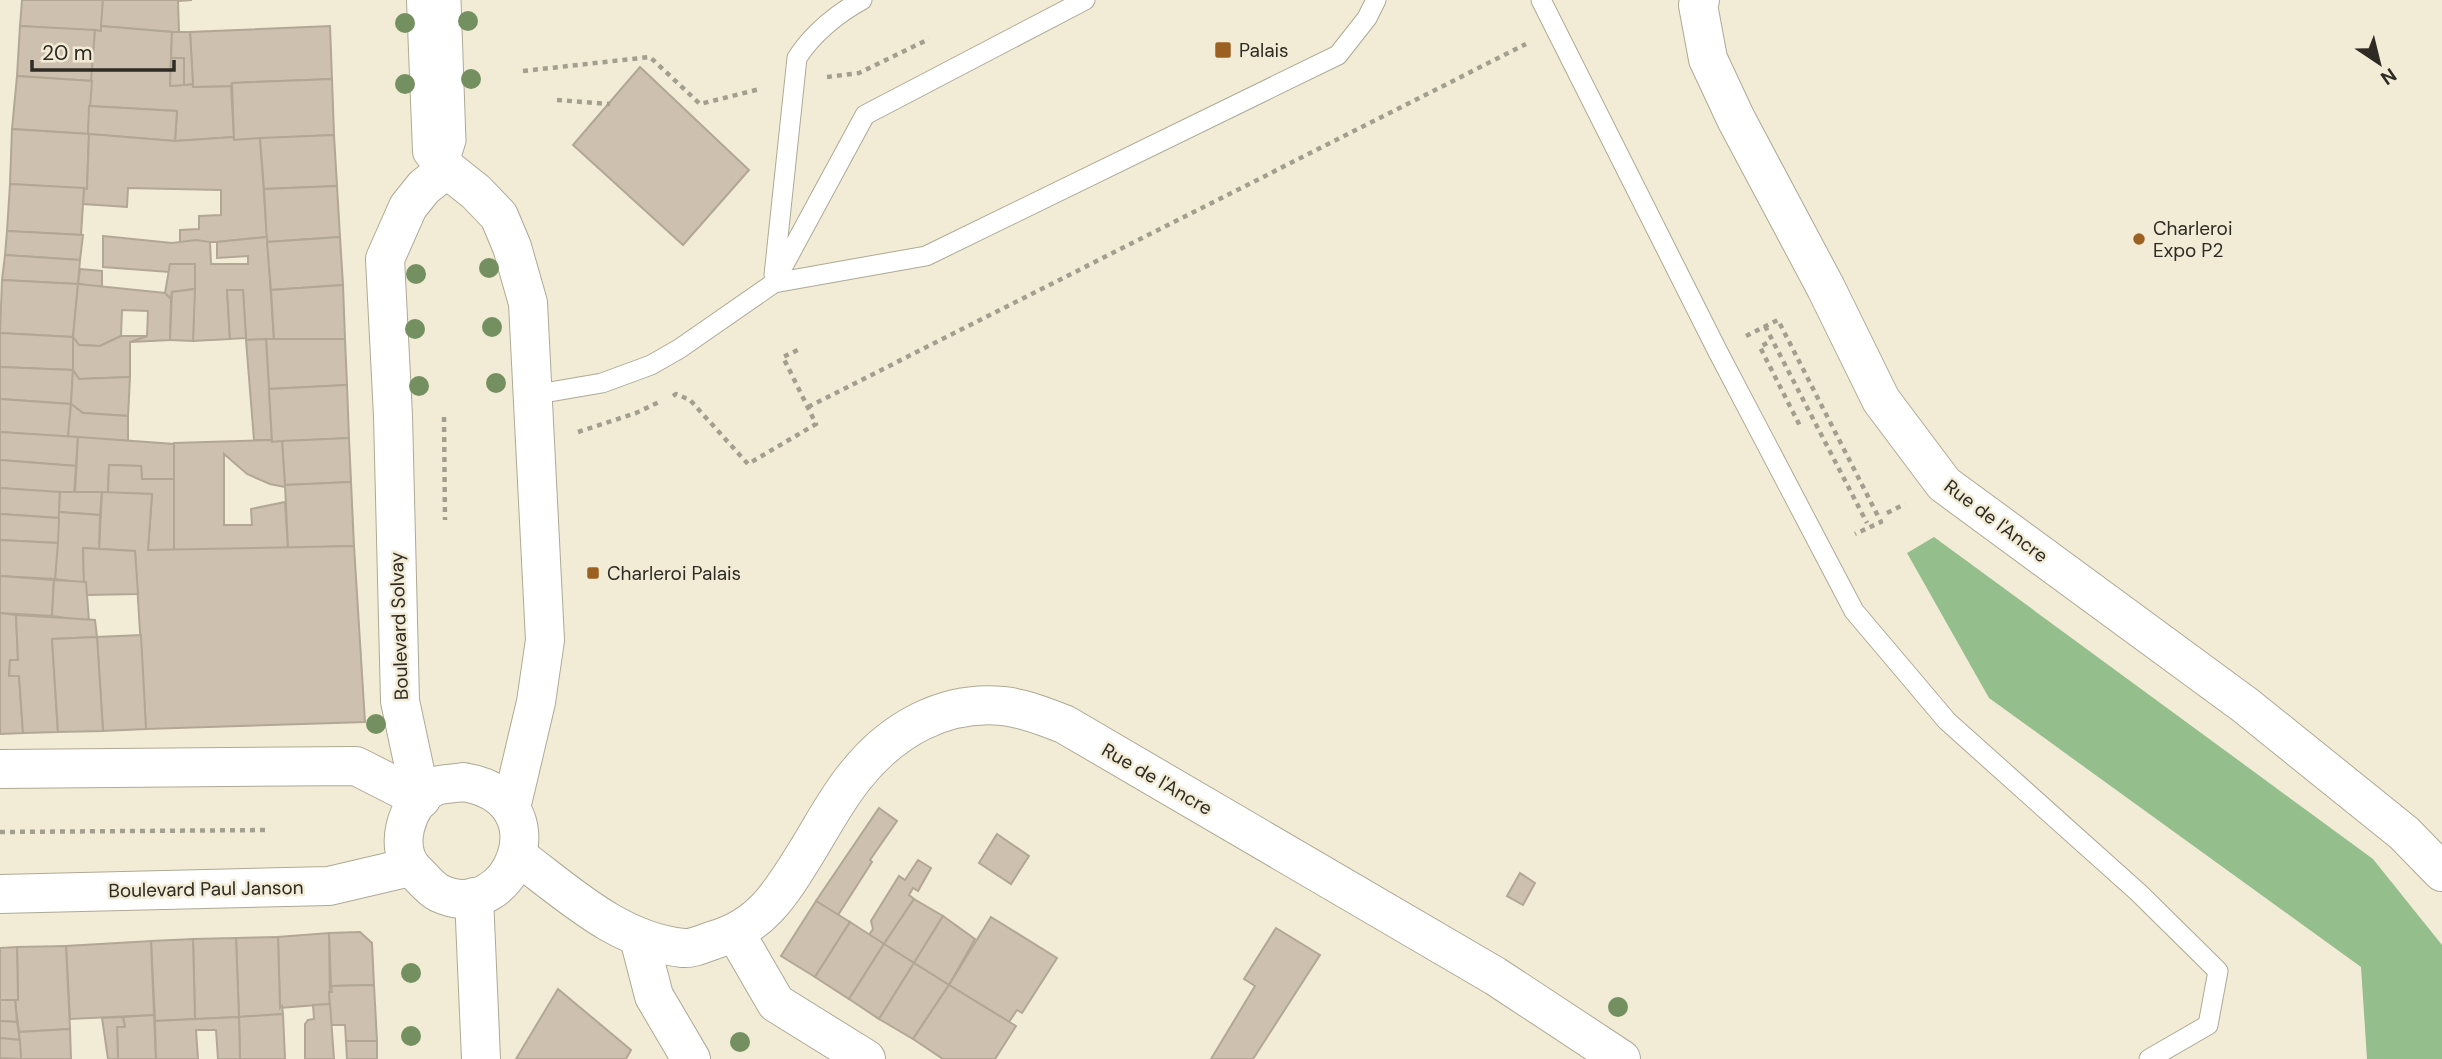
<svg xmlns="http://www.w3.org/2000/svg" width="2442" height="1059" font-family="'DM Sans',sans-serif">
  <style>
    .forest { fill: #95be8d }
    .building { fill: #cdc0ae; stroke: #b2a695; stroke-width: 2 }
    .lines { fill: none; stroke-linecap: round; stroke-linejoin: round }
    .lane-casing { stroke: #aea995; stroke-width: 21 }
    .street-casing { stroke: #aea995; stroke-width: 40 }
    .secondary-casing { stroke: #aea995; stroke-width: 40 }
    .path { stroke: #a39f8f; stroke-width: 4.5; stroke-dasharray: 5 5; stroke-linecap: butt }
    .lane { stroke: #fff; stroke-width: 19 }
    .street { stroke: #fff; stroke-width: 38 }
    .secondary { stroke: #fff; stroke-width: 38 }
    .tree { fill: #749061 }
    .poi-dot { fill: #9c6121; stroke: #f2ecd7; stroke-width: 2.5 }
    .labels { text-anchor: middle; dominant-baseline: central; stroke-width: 5; stroke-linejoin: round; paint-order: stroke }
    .poi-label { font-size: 19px; fill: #2d2b23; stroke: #f2ecd7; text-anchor: start }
    .street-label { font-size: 19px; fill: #2d2b23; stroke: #f2ecd7 }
  </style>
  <rect width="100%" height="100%" fill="#f2ecd7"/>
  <path class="forest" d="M1934,537L2373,859L2442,945V1059H2367L2361,967L1989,698L1907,553Z"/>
  <g class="building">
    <path d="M22,0H103L101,31L20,26Z"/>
    <path d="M103,0H192L178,1L179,32H172L101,26Z"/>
    <path d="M20,26L95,30L92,81L17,76Z"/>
    <path d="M101,26L172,32L170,86L193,84V87L231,86L234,137L175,141L177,111L89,106L95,30L101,31Z"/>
    <path d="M330,26L332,79L232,83L231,86L193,87L190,32Z"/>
    <path d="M172,32H190L193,84L184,85V58H171Z"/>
    <path d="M171,58H184V85L170,86Z"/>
    <path d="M640,67L749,170L683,245L573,145Z"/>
    <path d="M17,76L92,81L88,134L12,129Z"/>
    <path d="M332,79L334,135L234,140L232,83Z"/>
    <path d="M89,106L177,111L175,141L88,134Z"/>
    <path d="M12,129L89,134L87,189L10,184Z"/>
    <path d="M89,134L175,141L234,137V140L260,138L267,237L217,242H180V230L199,229V216L221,215V190L128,188L127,207L83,204L84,188L87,189Z"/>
    <path d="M334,135L337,186L264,189L260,138Z"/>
    <path d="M10,184L84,188L81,235L7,231Z"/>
    <path d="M337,186L340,237L267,242L264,189Z"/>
    <path d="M7,231L83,235L80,260L5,255Z"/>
    <path d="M103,236L172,243L196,240L210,242L211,264H248V256L217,258V242L267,237L274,339L246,340L243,290H227L230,339L193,341L195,264H170L169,272L103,267Z"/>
    <path d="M340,237L343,285L271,290L267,242Z"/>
    <path d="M5,255L80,260L78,284L2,280Z"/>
    <path d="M170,264H195V289L172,292L171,299L165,293Z"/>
    <path d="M80,269L102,271V287L78,284Z"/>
    <path d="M2,280L78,284L73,337L0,333Z"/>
    <path d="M78,284L165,293L171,299L170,340L130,342L147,336L148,311L122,310L121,336L100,346L79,345L73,337Z"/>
    <path d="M343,285L345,339H274L271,290Z"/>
    <path d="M195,289L193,341L170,340L172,292Z"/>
    <path d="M227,290H243L246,338L230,339Z"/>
    <path d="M0,333L73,337V370L0,367Z"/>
    <path d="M121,336H147L130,342V377L79,379L73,370V337L79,345L100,346Z"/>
    <path d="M266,339H345L347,385L269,389Z"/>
    <path d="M266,339L272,440H254L246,340Z"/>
    <path d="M0,367L73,370L71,404L0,399Z"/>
    <path d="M73,370L79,379L130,377L128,416L83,413L71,404Z"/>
    <path d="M347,385L349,438L272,442L269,389Z"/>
    <path d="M0,399L71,404L68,437L0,432Z"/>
    <path d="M71,404L83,413L128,416V441L68,437Z"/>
    <path d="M0,432L78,437L76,466L0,460Z"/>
    <path d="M78,437L174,444V479H142L141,466L109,465L108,493L75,492Z"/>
    <path d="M349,438L351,482L285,485L282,441Z"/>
    <path d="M272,440V442L282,441L285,487L270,484L247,474L224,454V525H252L251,509L285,502L288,548L174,551V443Z"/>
    <path d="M0,460L76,466L74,494L0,488Z"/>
    <path d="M109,465L141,466L142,479H174V551L148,550L152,494L108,493Z"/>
    <path d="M351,482L354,546L288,548L285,485Z"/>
    <path d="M0,488L60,492L59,518L0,514Z"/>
    <path d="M60,492H102L100,515L59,512Z"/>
    <path d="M102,492L152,494L148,550L354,546L365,722L146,729L135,551L99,549Z"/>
    <path d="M59,512L100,515L99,549L83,548L84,583L55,579Z"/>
    <path d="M0,514L59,518L58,543L0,540Z"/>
    <path d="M0,540L58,543L55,579L0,576Z"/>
    <path d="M83,548L135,551L138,594L87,595L84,583Z"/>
    <path d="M0,576L54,580L52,616L0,613Z"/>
    <path d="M54,580L86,582L89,621L52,616Z"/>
    <path d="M0,613L16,615L18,660H10L9,676H19L23,733L0,734Z"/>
    <path d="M16,615L95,620L97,637L52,639L58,732L23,733L19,676H9L10,660H18Z"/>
    <path d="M141,635L146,729L103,731L97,637Z"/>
    <path d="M97,637L103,731L58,732L52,639Z"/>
    <path d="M879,808L897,821L870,860L872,862L838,915L816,901Z"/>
    <path d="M997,834L1029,856L1011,884L979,863Z"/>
    <path d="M918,860L931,868L918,891L913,888L909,895L914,899L884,944L869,935L873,929L871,921L899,876L905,880Z"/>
    <path d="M1520,873L1535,883L1523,905L1507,896Z"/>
    <path d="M914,899L943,916L914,963L884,944Z"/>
    <path d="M816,901L850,922L815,977L781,956Z"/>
    <path d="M943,916L975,939L949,985L914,963Z"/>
    <path d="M991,917L1057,958L1022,1013L1017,1010L1009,1022L949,985Z"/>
    <path d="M850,922L884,944L849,999L815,977Z"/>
    <path d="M1276,928L1320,955L1253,1059H1211L1255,986L1244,979Z"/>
    <path d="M360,932L372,943L374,985L331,986L329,933Z"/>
    <path d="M329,933L330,1004L280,1008L278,937Z"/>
    <path d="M278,937L280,1008L282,1006L283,1014L239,1017L236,938Z"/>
    <path d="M236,938L239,1017L195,1019L193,939Z"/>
    <path d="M193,939L195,1019L155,1021L151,941Z"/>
    <path d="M151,941L154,1015L70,1019L66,946Z"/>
    <path d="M884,944L914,963L879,1019L849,999Z"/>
    <path d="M66,946L70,1029L19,1032L15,1000H18L17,947Z"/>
    <path d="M17,947L18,1000H0V948Z"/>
    <path d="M914,963L949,985L913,1039L879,1019Z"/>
    <path d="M374,985L377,1041H346L345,1025H331L329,992H332L331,986Z"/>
    <path d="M949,985L1016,1026L995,1059H943L913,1039Z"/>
    <path d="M558,989L631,1050L626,1059H516Z"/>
    <path d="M0,1000H15L17,1022L0,1021Z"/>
    <path d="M330,1004L334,1059H305V1024L308,1020L314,1019L313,1005Z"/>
    <path d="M283,1014L285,1059H240L239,1017Z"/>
    <path d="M154,1015L156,1059H118L117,1027H125L123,1017Z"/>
    <path d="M123,1017L125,1027H117L118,1059H108L102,1018Z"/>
    <path d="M239,1017L240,1059H218L216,1030H196L198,1059H156L155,1021Z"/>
    <path d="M0,1021L17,1022L20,1040L0,1038Z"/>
    <path d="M70,1029L71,1059H21L19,1032Z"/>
    <path d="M0,1038L20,1040L21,1059L0,1058Z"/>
    <path d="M346,1041H377V1059H347Z"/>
  </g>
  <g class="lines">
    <defs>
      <g id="lane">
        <path d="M1541,0L1717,350L1854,611L1947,721L2139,893L2218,971L2208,1025L2149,1059"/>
        <path d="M447,169L456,141L451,0"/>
        <path d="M774,275L797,58C812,34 838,13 862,0"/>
        <path d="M774,283L865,115L1085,0"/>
        <path d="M532,395L602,383L651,365L679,349L774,283L926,256L1338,55L1367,18L1376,0"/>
      </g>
      <g id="street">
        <path d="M474,897L481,1059"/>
        <path d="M736,934L776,1003L866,1059"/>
        <path d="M639,938L654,996L691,1059"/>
      </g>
      <g id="secondary">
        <path d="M426,0L432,151L447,169L476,192L499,216L512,247L528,303L545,640L536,702L511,808"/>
        <path d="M1700,0L1698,5L1708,59L1736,119L1826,288L1881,400L1944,484L2245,705L2404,833L2442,872"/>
        <path d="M0,769L356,766L421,799"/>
        <path d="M463,782C565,798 511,928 439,893C431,889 423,879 416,872C392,850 406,803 432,788C440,783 454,784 463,782Z"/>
        <path d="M421,799L400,701L393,416L385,259L408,207L424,187L447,169"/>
        <path d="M518,856C569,894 618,941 683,948C692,949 705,943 714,940C760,927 780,895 804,856C821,829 836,799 856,775C892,730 944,700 1003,706C1024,708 1045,717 1064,724L1495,976L1621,1059"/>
        <path d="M0,894L329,886L410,867"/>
      </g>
    </defs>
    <use href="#lane" class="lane-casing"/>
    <use href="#street" class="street-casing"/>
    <use href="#secondary" class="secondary-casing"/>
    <g class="path">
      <path d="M523,71L650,57L700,104L760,89"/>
      <path d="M827,77L859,73L929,39"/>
      <path d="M557,100L610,104"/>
      <path d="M1765,326L1867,523"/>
      <path d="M1746,336L1778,320L1881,522L1855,534"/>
      <path d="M1767,343L1760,347L1800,426"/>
      <path d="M673,396L676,394L690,400L748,464L816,424L783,357L802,348"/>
      <path d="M808,407L1526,44"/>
      <path d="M444,417L445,520"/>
      <path d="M578,432L636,413L659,402"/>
      <path d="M1887,513L1905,504"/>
      <path d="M0,832L269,830"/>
    </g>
    <use href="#lane" class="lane"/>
    <use href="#street" class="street"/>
    <use href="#secondary" class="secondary"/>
  </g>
  <g class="tree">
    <circle cx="468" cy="21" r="10"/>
    <circle cx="405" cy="23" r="10"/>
    <circle cx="471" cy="79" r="10"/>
    <circle cx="405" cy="84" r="10"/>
    <circle cx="489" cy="268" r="10"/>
    <circle cx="416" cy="274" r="10"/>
    <circle cx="492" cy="327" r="10"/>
    <circle cx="415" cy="329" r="10"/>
    <circle cx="496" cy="383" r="10"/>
    <circle cx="419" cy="386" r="10"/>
    <circle cx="376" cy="724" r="10"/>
    <circle cx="411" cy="973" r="10"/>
    <circle cx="1618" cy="1007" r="10"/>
    <circle cx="411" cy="1036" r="10"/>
    <circle cx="740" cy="1042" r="10"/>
  </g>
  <g class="poi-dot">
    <rect x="1214" y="41" width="18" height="18" rx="3.5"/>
    <circle cx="2139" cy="239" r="7"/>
    <rect x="586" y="566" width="14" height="14" rx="3.5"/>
  </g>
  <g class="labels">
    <g class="poi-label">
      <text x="1239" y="50">Palais</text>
      <text x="2153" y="228">Charleroi<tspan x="2153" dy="22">Expo P2</tspan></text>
      <text x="607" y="573">Charleroi Palais</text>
    </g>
    <g class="street-label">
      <text transform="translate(1996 521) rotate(37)">Rue de l'Ancre</text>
      <text transform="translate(399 626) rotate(-92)">Boulevard Solvay</text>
      <text transform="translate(1157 779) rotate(30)">Rue de l'Ancre</text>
      <text transform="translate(206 889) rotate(-1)">Boulevard Paul Janson</text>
    </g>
  </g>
  <g transform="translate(2379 63) rotate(145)" stroke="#f2ecd7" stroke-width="5" paint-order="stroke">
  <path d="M0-5L12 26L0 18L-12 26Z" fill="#2d2b23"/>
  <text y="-10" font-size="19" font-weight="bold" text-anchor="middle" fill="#2d2b23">N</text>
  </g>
  <path d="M32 60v10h142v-10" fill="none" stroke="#2d2b23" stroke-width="3.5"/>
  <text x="42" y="60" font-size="21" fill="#2d2b23" stroke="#f2ecd7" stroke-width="5" paint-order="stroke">20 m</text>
</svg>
